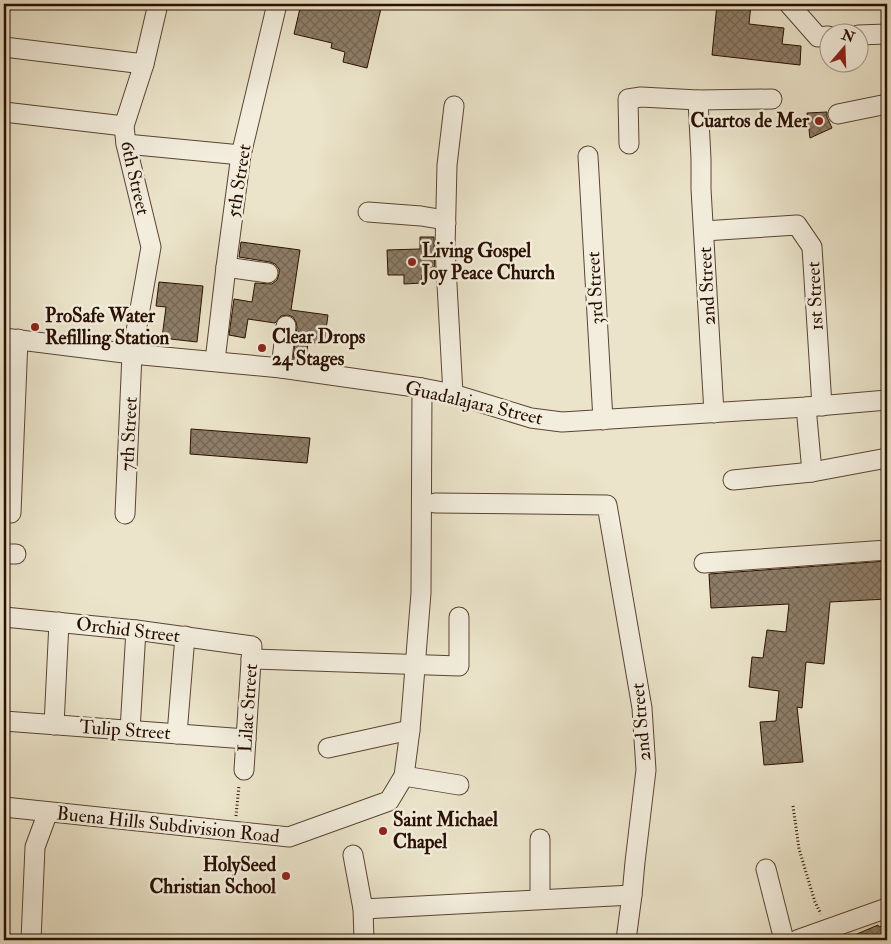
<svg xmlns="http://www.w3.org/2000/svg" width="891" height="944" font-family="'IM FELL Double Pica',serif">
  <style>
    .building { fill: url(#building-cross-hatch); stroke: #290f00 }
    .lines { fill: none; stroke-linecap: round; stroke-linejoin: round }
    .minor-casing { stroke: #5a4432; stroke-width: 21 }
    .path { stroke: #290f00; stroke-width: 3; stroke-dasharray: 1 2.5; stroke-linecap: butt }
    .minor { stroke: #f2eddd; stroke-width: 19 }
    .poi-dot { fill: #8f2418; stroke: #f2eddd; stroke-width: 2 }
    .labels { text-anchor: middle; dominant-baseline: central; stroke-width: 5; stroke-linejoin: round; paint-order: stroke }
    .poi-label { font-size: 19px; font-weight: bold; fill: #290f00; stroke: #f2eddd; text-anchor: start }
    .street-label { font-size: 19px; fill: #290f00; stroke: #f2eddd }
  </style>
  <defs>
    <pattern id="building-cross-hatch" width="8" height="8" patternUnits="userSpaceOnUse" patternTransform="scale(1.25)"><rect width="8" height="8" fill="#8e7e69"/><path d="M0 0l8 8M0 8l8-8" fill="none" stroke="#746654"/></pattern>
  </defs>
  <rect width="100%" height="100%" fill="#ebe4ca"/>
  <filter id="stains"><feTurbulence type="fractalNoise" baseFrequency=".004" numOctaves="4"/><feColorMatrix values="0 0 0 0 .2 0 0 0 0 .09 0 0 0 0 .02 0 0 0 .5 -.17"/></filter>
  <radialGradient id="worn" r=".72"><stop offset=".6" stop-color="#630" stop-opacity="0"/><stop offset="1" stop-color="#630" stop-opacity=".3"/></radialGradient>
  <g class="building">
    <path d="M301,4H382L367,68L343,62L345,52L331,48L332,43L294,34Z"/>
    <path d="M717,4H751L749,24L784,28L782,44L801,46L800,65L712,55Z"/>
    <path d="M827,112V117L832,128L810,138L807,113Z"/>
    <path d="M420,237H434L435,274L422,275V283L404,284V275H388L387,250L420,249Z"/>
    <path d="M241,242L300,250L291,310L328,315L324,344L308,342L306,360L293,358L297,327L296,322L293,317L288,315L281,316L275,323L248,319L245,338L229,335L234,299L252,302L255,283L272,284L277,280L279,274V269L275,264L270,262L239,257Z"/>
    <path d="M159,282L203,286L197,342L162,338L166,307L156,306Z"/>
    <path d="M191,429L310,438L307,463L190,454Z"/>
    <path d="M887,561V599L830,602L824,664L806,662L802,708L797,707L803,762L764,765L760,722L776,721L779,691L749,687L752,657L763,658L767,630L786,632L789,604L711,608L709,574Z"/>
    <path d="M887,924V940H843L878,925L879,927Z"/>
  </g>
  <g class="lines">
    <defs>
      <g id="minor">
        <path d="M789,4L818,37L828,36"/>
        <path d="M858,35L887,34"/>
        <path d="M4,47L144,64"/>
        <path d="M698,100L701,159V189L714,413"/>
        <path d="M4,112L124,126"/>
        <path d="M838,114L887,104"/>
        <path d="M126,144L241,155"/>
        <path d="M629,144L628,99L641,97L698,100L772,99"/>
        <path d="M588,156L603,420"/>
        <path d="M368,212L421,216L439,219L446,223"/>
        <path d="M704,231L797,225L812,247L822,406"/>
        <path d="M226,267L268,273"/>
        <path d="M4,338L132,354L281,368L422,388L453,394L531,418L562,422L806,407L887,400"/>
        <path d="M215,361L226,267L241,155L277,4"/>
        <path d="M281,368L286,326"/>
        <path d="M453,394L445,248L447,165L454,106"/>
        <path d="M806,407L812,472"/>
        <path d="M733,480L812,472L887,458"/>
        <path d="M435,503L607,505L642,708L646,770L635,862L632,895L626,940"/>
        <path d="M11,513L18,339"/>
        <path d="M125,514L132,354L151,247L126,144L124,126L144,64L158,4"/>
        <path d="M4,554H16"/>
        <path d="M704,563L887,550"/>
        <path d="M4,617L136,630L252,646L244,770"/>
        <path d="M251,659L459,666V617"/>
        <path d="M4,721L246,739"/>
        <path d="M54,725L59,622"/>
        <path d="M130,730L136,630"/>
        <path d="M177,734L185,636"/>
        <path d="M328,748L410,730"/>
        <path d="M404,776L459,785"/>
        <path d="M4,807L289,837L389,801L404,776L410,730L421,593L422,388"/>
        <path d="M540,839V898"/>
        <path d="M353,855L363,909L364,940"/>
        <path d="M766,869L784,940"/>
        <path d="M363,909L632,895"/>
        <path d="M31,940L35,847L48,812"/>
        <path d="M797,940L887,908"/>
      </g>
    </defs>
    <use href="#minor" class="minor-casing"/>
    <g class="path">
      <path d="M793,806L799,849L815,902L821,914"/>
      <path d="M236,816L239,785"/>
    </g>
    <use href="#minor" class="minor"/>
  </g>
  <g class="poi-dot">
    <circle cx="819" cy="121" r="5"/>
    <circle cx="412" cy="262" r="5"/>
    <circle cx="35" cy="327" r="5"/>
    <circle cx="262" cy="348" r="5"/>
    <circle cx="383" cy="831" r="5"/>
    <circle cx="286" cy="876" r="5"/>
  </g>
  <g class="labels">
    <g class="poi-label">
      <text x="809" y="121" text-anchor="end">Cuartos de Mer</text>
      <text x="422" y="251">Living Gospel<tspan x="422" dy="22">Joy Peace Church</tspan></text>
      <text x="45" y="316">ProSafe Water<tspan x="45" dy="22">Refilling Station</tspan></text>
      <text x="272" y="337">Clear Drops<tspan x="272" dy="22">24 Stages</tspan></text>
      <text x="393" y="820">Saint Michael<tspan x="393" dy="22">Chapel</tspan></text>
      <text x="276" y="865" text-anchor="end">HolySeed<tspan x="276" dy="22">Christian School</tspan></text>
    </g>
    <g class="street-label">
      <text transform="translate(135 178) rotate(77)">6th Street</text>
      <text transform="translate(239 181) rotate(-81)">5th Street</text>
      <text transform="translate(707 286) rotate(-93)">2nd Street</text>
      <text transform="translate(595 288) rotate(-93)">3rd Street</text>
      <text transform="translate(815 296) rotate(-93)">1st Street</text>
      <text transform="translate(474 403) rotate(13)">Guadalajara Street</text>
      <text transform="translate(129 434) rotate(-87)">7th Street</text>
      <text transform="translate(128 630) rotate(7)">Orchid Street</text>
      <text transform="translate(248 708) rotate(-86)">Lilac Street</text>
      <text transform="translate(641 722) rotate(-95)">2nd Street</text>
      <text transform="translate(125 730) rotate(4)">Tulip Street</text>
      <text transform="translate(168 825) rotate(6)">Buena Hills Subdivision Road</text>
    </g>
  </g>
  <rect width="891" height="944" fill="none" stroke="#ebe4ca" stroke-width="20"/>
  <rect x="5" y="5" width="881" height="934" fill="none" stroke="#290f00" stroke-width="2.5"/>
  <rect x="10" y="10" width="871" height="924" fill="none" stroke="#290f00"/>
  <g transform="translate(844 48) rotate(19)"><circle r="24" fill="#f2eddd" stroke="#a29485"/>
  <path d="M0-4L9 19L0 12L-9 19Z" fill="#8f2418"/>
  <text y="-8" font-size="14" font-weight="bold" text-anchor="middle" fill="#290f00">N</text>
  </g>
  <rect width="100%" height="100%" filter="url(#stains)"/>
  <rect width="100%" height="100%" fill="url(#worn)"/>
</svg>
